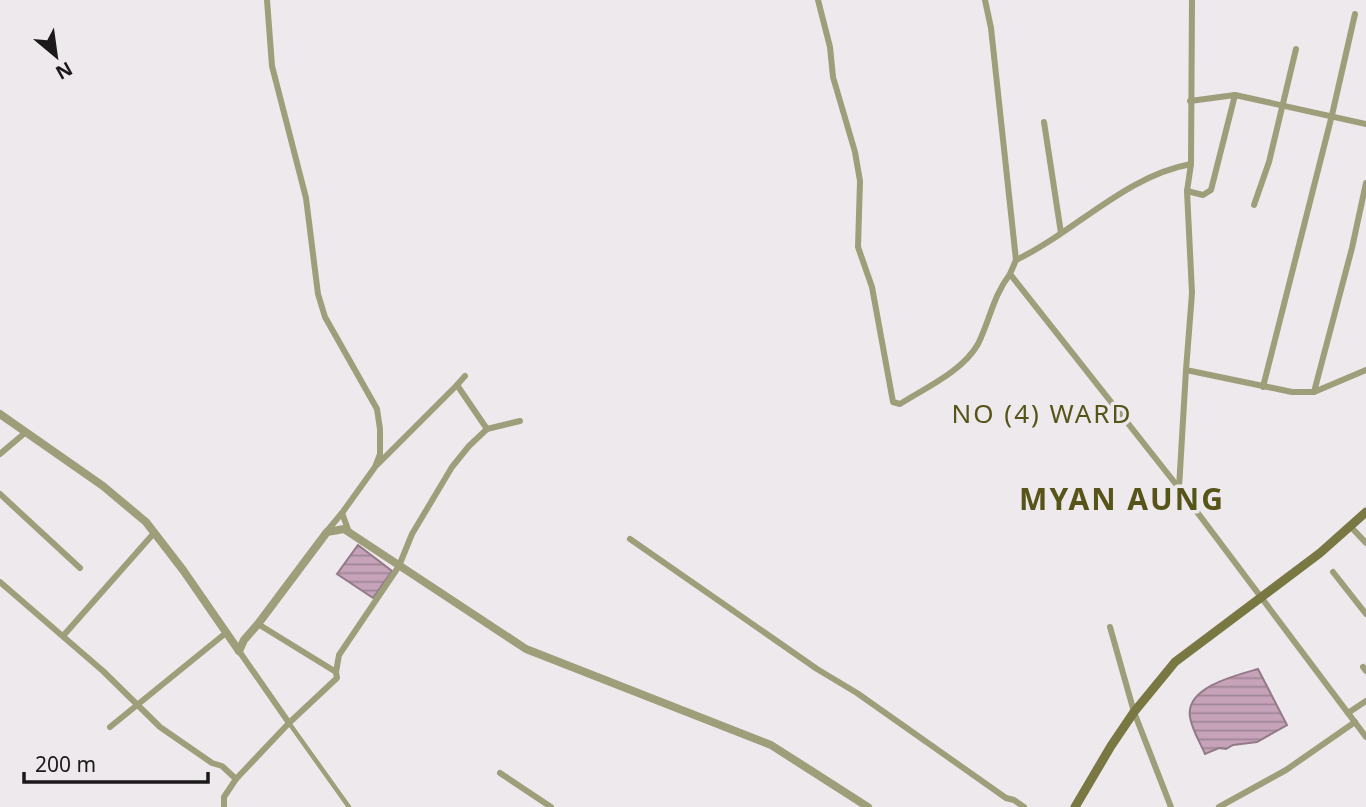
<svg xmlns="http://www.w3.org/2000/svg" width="1366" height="807" font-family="'Noto Sans',sans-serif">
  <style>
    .water { fill: url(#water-rules); stroke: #937a89; stroke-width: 2 }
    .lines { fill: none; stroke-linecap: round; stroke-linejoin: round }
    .pedestrian { stroke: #9e9e7a; stroke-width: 4.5 }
    .minor { stroke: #9e9e7a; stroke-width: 6 }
    .tertiary { stroke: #9e9e7a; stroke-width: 8 }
    .secondary { stroke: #797842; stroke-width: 9 }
    .labels { text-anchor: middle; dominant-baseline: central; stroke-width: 7; stroke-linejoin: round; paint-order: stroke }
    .quarter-label { font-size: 26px; letter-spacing: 2px; fill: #565418; stroke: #ede9ec }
    .district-label { font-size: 30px; font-weight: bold; letter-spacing: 2px; fill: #565418; stroke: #ede9ec }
  </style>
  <defs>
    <pattern id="water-rules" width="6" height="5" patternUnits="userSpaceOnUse" patternTransform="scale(1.75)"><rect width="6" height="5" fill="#c6a3b9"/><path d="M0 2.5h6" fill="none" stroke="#a08496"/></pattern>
  </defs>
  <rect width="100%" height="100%" fill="#ede9ec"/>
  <g class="water">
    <path d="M358,545L392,571L373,598L337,574Z"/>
    <path d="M1258,669L1287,725L1257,742L1233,745L1226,749L1219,748L1205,754C1200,742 1192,730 1190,717C1185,687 1237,675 1258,669Z"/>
  </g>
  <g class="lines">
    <path class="pedestrian" d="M289,723L349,807"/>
    <g class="minor">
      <path d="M267,0L272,66L306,198L318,294L325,317L377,409L380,429V454L375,467L342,513"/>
      <path d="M818,0L830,47L833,77L855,152L860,181L858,247L872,287L893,402L900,404C925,388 963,371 978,344C990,320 993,296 1010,274L1179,488L1366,737"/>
      <path d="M985,0L991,28L1016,260L1010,274"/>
      <path d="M1192,0L1191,164L1187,191L1203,195L1211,190L1235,95"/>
      <path d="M1190,101L1235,95L1366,124"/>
      <path d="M1044,122L1061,233"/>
      <path d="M1187,191L1192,293L1186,370L1292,392H1314L1366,370"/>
      <path d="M1254,205L1269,162L1296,49"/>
      <path d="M1016,260C1075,232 1125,176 1191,164"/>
      <path d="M457,385L465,376"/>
      <path d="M1263,387L1332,115L1355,14"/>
      <path d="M1314,392L1352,248L1366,183"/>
      <path d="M0,454L26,432"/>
      <path d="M377,465L457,385L487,429"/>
      <path d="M1179,488L1186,370"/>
      <path d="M0,494L80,568"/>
      <path d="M1350,526L1366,543"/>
      <path d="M327,531L342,513L349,532"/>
      <path d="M630,539L817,669L857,693L1006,798L1014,800L1024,807"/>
      <path d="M1333,572L1366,614"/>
      <path d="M0,582L103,671L160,727L212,763L222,766L236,779L224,797V807"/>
      <path d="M258,624L336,672L337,678L289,723"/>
      <path d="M1110,627L1134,712L1171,807"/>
      <path d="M63,636L154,533"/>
      <path d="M1363,667L1366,671"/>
      <path d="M336,672L339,655L399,566L412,534L452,467L469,446L487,429L520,421"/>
      <path d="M1348,713L1366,701"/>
      <path d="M110,727L227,632"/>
      <path d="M500,773L551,807"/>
      <path d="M236,779L289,723L239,651"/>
      <path d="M1219,807L1286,770L1355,722"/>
    </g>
    <g class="tertiary">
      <path d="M0,414L103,486L146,522L183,570L239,651"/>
      <path d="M239,651L244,640L258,624L327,532L344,529L526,649L771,745L868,807"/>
    </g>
    <path class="secondary" d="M1075,807L1111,746L1134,712L1175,662L1320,553L1366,512"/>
  </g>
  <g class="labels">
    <g class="quarter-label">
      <text x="1042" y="413">NO (4) WARD</text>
    </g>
    <g class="district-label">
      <text x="1122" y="498">MYAN AUNG</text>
    </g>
  </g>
  <g transform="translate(56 56) rotate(151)" stroke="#ede9ec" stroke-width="5" paint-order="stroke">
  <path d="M0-5L12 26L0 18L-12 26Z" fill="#1b191a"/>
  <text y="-10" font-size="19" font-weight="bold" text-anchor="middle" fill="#1b191a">N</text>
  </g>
  <path d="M24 772v10h184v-10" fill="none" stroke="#1b191a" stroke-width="3.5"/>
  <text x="35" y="772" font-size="21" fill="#1b191a" stroke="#ede9ec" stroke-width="5" paint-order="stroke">200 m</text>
</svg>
